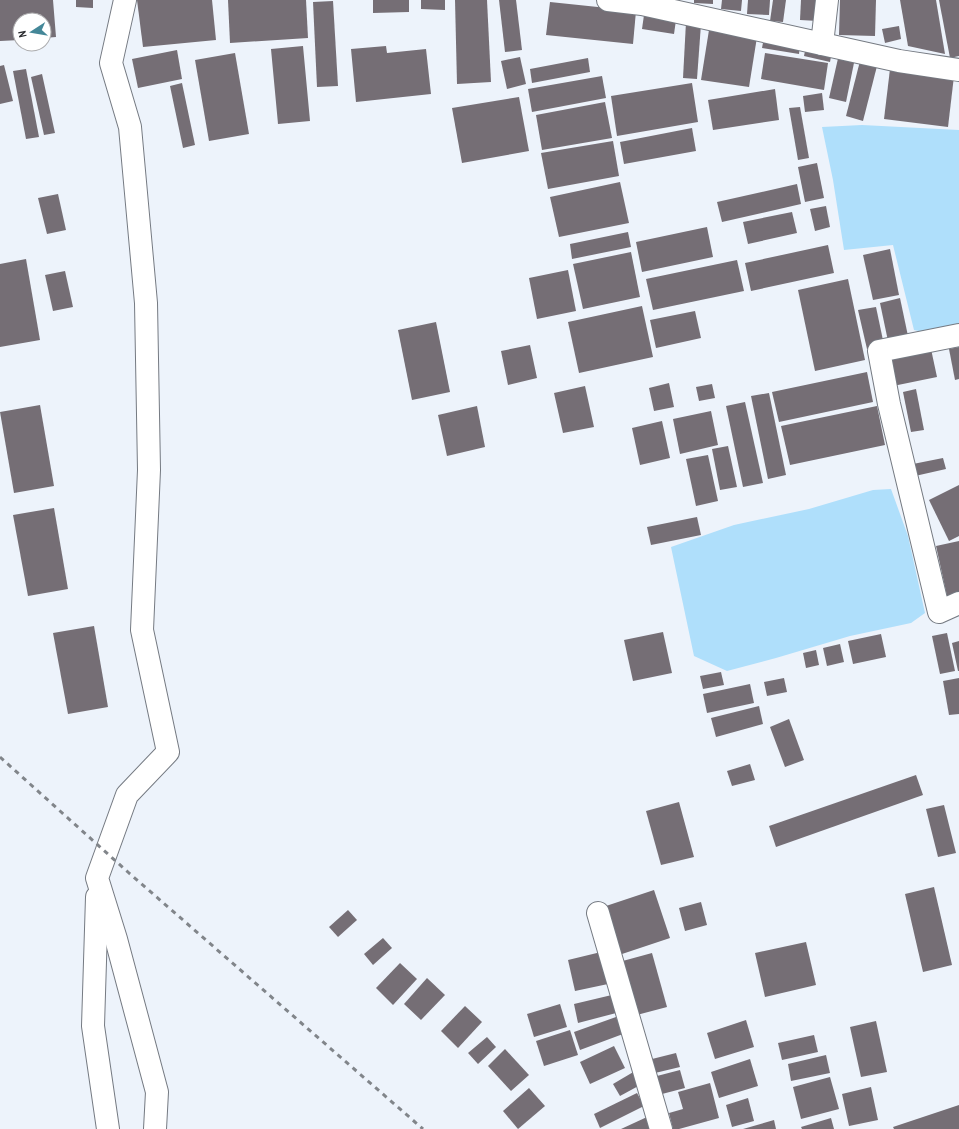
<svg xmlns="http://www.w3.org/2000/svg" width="959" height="1129" font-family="'Archivo Narrow',sans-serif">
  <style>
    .water { fill: #afdffb }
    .building { fill: #756e75 }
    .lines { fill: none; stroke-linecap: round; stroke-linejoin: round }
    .minor-casing { stroke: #757a82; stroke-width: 24 }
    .minor { stroke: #fff; stroke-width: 22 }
    .rail { stroke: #81858a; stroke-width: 3; stroke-dasharray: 5 5; stroke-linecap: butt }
  </style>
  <rect width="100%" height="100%" fill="#edf3fb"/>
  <g class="water">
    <path d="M862,125L959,130V324C943,329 931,335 914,330L893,245L844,250L833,180L822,127Z"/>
    <path d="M891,489L908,536L925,613L911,623L850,636L776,658L727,671L694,656L671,547L734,525L809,509L873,490Z"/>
  </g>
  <g class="building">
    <path d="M0,0H53L56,37L44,38V20H20V40L0,41Z"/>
    <path d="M76,0H93V8L76,7Z"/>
    <path d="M137,0H212L216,40L143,47Z"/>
    <path d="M228,0H306L308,38L230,43Z"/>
    <path d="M373,0H409V12L373,13Z"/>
    <path d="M421,0H445V10L421,9Z"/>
    <path d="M455,0H487L491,82L457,84Z"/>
    <path d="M499,0H516L522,50L505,52Z"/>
    <path d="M694,0H713V4L694,3Z"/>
    <path d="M722,0H742L741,11L721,9Z"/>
    <path d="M748,0H770L769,15L747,14Z"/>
    <path d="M773,0H786L783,22L770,21Z"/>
    <path d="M801,0H818V21L800,20Z"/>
    <path d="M840,0H876L875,36L839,35Z"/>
    <path d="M900,0H936L945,54L908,46Z"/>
    <path d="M939,0H959V56L950,58Z"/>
    <path d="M333,1L338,86L317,87L313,2Z"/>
    <path d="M550,2L636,11L633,44L546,35Z"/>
    <path d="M644,15L676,20L674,34L642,29Z"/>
    <path d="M686,22L701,24L697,79L683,78Z"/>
    <path d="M899,26L901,39L885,43L882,29Z"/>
    <path d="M709,30L757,37L749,87L701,80Z"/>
    <path d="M764,37L800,44L799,54L762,48Z"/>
    <path d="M303,46L310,121L278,124L271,49Z"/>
    <path d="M386,46L387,53L426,49L431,94L356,102L351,49Z"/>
    <path d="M806,46L832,51L830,62L804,56Z"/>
    <path d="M177,50L182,79L138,88L132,59Z"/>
    <path d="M235,53L249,134L209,141L195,60Z"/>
    <path d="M765,53L828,63L824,90L761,79Z"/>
    <path d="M839,54L855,58L846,102L829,98Z"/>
    <path d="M520,57L526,84L507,89L501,61Z"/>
    <path d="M588,58L590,72L532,83L530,69Z"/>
    <path d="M860,61L877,66L863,121L846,116Z"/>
    <path d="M4,65L13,101L0,104V66Z"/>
    <path d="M26,69L39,137L26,139L13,71Z"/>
    <path d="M890,69L954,76L948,127L884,119Z"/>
    <path d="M42,74L55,133L44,135L31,77Z"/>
    <path d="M602,76L606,98L532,112L528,89Z"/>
    <path d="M182,83L195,145L183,148L170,86Z"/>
    <path d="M692,83L698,122L617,136L611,96Z"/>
    <path d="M775,89L779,120L713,130L708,100Z"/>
    <path d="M822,93L824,110L805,112L803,96Z"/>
    <path d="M519,97L529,151L462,163L452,108Z"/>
    <path d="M605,102L612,138L542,150L536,115Z"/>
    <path d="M800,107L809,158L798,160L789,108Z"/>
    <path d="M692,128L696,151L624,164L620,142Z"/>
    <path d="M613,141L619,176L548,189L541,153Z"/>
    <path d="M817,163L824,198L805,202L798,167Z"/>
    <path d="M620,182L629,223L559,237L550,197Z"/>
    <path d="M797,184L801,204L722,222L717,202Z"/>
    <path d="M58,194L66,230L47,234L38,198Z"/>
    <path d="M826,206L830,227L815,231L810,209Z"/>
    <path d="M792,212L797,233L748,244L743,222Z"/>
    <path d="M707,227L713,257L642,272L636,242Z"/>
    <path d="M628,232L631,247L572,259L570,244Z"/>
    <path d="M828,245L834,273L751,291L745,263Z"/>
    <path d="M890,249L899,295L873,300L863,255Z"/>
    <path d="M631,252L640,297L583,309L573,264Z"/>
    <path d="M26,259L40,340L0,347V264Z"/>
    <path d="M737,260L744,291L653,310L646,279Z"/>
    <path d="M568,270L576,311L537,319L529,278Z"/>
    <path d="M65,271L73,307L53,311L45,275Z"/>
    <path d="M848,279L865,360L815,371L798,290Z"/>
    <path d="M900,298L908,336L888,341L880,303Z"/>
    <path d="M642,306L653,357L579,373L568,322Z"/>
    <path d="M876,307L884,345L867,349L858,310Z"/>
    <path d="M695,311L701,338L656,348L650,320Z"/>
    <path d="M436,322L450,392L412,400L398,330Z"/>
    <path d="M530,345L537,378L508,385L501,351Z"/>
    <path d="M959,347V379L955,380L949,349Z"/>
    <path d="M931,349L937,377L893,386L887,358Z"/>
    <path d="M867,372L873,402L779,422L772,392Z"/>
    <path d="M669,383L674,407L654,411L649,388Z"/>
    <path d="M712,384L715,398L699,401L696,387Z"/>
    <path d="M585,386L594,427L563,433L554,393Z"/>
    <path d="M916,389L924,430L911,432L903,392Z"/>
    <path d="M769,393L786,475L768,479L751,396Z"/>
    <path d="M745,402L763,483L743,487L726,406Z"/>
    <path d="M40,405L54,486L14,493L0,412Z"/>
    <path d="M477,406L485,447L447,456L438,415Z"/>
    <path d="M877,406L885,445L790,465L781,426Z"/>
    <path d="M711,411L718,445L680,454L673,419Z"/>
    <path d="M662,421L670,458L640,465L632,428Z"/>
    <path d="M728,446L737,487L720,490L712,449Z"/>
    <path d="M708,455L718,501L696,506L686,459Z"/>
    <path d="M943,458L946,469L915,476L913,464Z"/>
    <path d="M959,485V536L949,541L929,500Z"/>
    <path d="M54,508L68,589L28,596L13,515Z"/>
    <path d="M697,517L701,535L651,545L647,527Z"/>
    <path d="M959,541V593L947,596L936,546Z"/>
    <path d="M94,626L108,707L68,714L53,633Z"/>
    <path d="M663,632L672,673L633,681L624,640Z"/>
    <path d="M947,633L955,671L940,674L932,636Z"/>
    <path d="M881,634L886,657L853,664L848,641Z"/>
    <path d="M959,641V671H958L952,643Z"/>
    <path d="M840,644L844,662L827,666L823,648Z"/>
    <path d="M816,650L819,665L806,668L803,653Z"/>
    <path d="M721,672L724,685L703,689L700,676Z"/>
    <path d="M784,678L787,692L767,696L764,682Z"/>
    <path d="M959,678V714L949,715L943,681Z"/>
    <path d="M750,684L754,703L707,713L703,694Z"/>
    <path d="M759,706L763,724L716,737L711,718Z"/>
    <path d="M789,719L804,760L785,767L770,727Z"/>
    <path d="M750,764L755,780L732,786L727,771Z"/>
    <path d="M916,775L923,795L776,847L769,826Z"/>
    <path d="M679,802L694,857L661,865L646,811Z"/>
    <path d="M944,805L956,853L938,857L926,809Z"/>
    <path d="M934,887L952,965L923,972L905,894Z"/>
    <path d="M654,890L670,938L616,956L600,908Z"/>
    <path d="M701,902L707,925L685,931L679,908Z"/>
    <path d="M348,910L357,920L338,937L329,927Z"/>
    <path d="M383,938L392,948L373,965L364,954Z"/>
    <path d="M806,942L816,985L765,997L755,953Z"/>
    <path d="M601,952L608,984L575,991L568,960Z"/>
    <path d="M652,953L667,1007L633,1016L619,962Z"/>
    <path d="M400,963L417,979L393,1005L376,988Z"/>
    <path d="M427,978L445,995L421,1020L404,1004Z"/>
    <path d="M616,994L620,1012L578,1023L574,1004Z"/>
    <path d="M560,1004L567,1027L534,1037L527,1014Z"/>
    <path d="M465,1006L482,1022L458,1048L441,1031Z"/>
    <path d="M616,1017L623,1034L580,1050L574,1032Z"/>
    <path d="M746,1020L754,1047L715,1059L707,1033Z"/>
    <path d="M876,1021L887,1072L861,1077L850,1027Z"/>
    <path d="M570,1030L578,1055L544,1066L536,1041Z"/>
    <path d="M814,1035L818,1052L782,1060L778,1043Z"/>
    <path d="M487,1037L496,1047L478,1064L468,1053Z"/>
    <path d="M614,1046L625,1068L590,1084L580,1062Z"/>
    <path d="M505,1049L529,1075L511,1091L488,1066Z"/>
    <path d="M676,1053L680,1067L655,1073L652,1059Z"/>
    <path d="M826,1055L830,1073L791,1081L788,1064Z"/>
    <path d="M750,1059L758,1086L719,1098L711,1072Z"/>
    <path d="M680,1070L685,1088L662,1094L657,1076Z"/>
    <path d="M635,1071L642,1084L620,1096L613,1084Z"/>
    <path d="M830,1077L839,1109L801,1119L793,1087Z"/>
    <path d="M710,1083L719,1118L679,1129H673L669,1113L683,1109L678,1092Z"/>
    <path d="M871,1087L878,1120L849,1126L842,1094Z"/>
    <path d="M529,1088L545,1106L518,1129L503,1111Z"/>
    <path d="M637,1093L644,1106L600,1128L594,1114Z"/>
    <path d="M748,1098L754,1121L732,1127L726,1105Z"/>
    <path d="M959,1105V1129H894L893,1127Z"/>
    <path d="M647,1117L653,1129H621Z"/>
    <path d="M831,1118L834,1129H802L801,1127Z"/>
    <path d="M774,1120L776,1129H743Z"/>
  </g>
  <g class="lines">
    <defs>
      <g id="minor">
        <path d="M125,0L111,63L130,127L146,303L149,470L142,630L168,752L127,795L97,878L116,939L157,1092L155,1129"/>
        <path d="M608,0L642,4L899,61L959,70"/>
        <path d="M822,44L827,0"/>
        <path d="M959,335L879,351L889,404L939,612L959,603"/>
        <path d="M97,897L93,1026L108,1129"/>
        <path d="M598,913L661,1129"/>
      </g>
    </defs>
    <use href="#minor" class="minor-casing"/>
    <use href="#minor" class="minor"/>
    <path class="rail" d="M0,757L129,873L423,1129"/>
  </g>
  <g transform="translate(32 32) rotate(258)"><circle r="19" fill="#ffffff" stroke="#ababad"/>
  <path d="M0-3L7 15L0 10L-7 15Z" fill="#448798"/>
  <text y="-6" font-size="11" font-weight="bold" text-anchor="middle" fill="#2c2e31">N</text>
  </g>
</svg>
